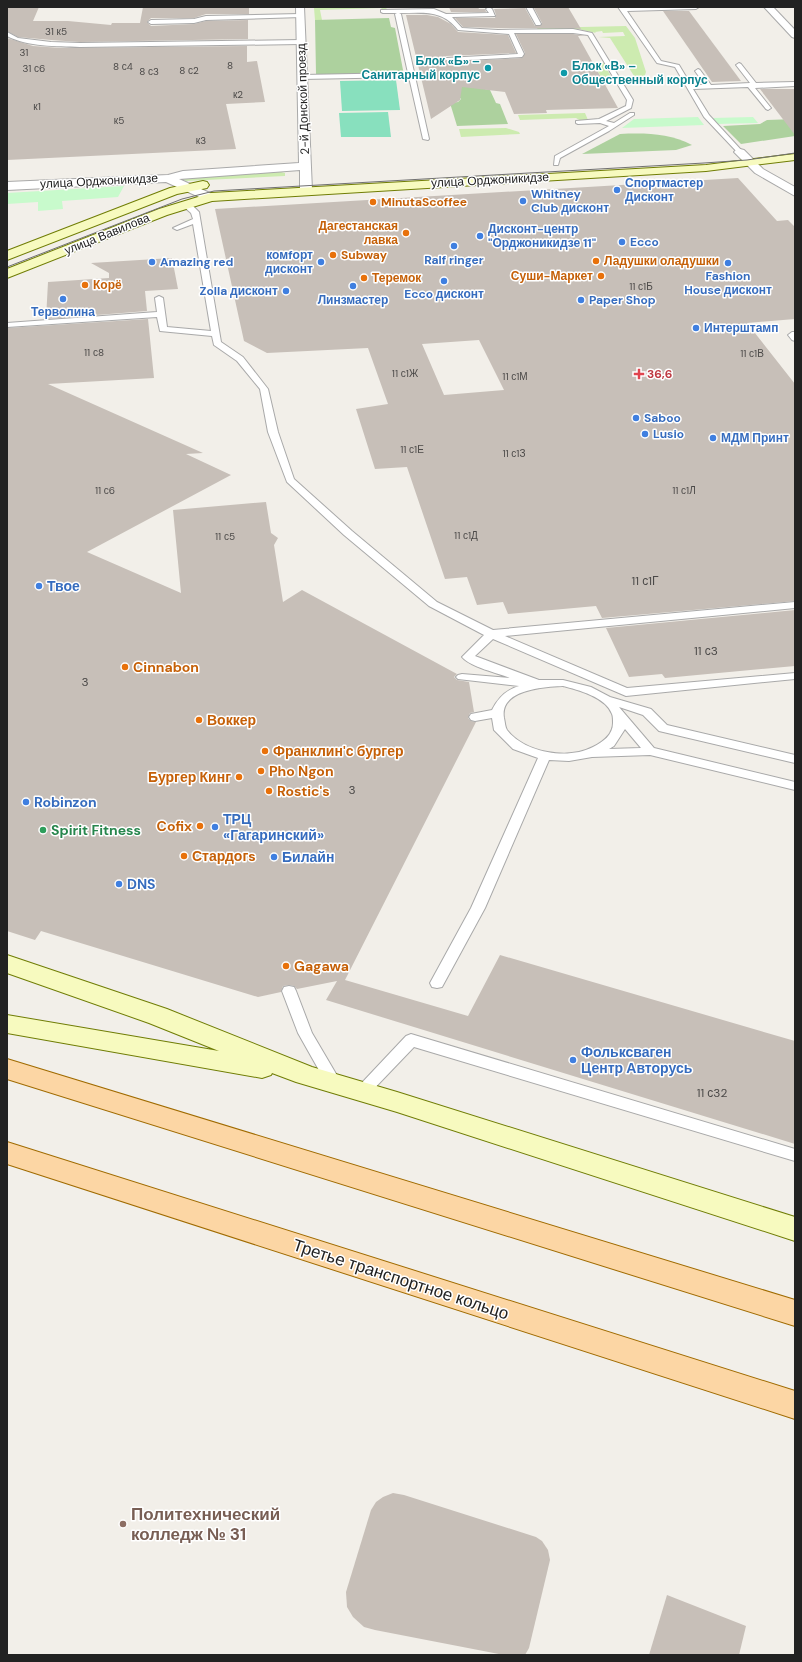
<svg xmlns="http://www.w3.org/2000/svg" width="802" height="1662" font-family="'DM Sans',sans-serif">
  <style>
    .grass { fill: #cdebb0 }
    .forest { fill: #add19e }
    .park { fill: #c8facc }
    .pitch { fill: #88e0be }
    .building { fill: #c7bfb8; fill-rule: evenodd }
    .lines { fill: none; stroke-linecap: round; stroke-linejoin: round }
    .lane-casing { stroke: #a9a9a9; stroke-width: 2 }
    .street-casing { stroke: #a9a9a9; stroke-width: 2 }
    .secondary-casing { stroke: #707d05; stroke-width: 2 }
    .primary-casing { stroke: #a06b00; stroke-width: 2 }
    .lane { fill: #fff; fill-rule: evenodd }
    .street { fill: #fff; fill-rule: evenodd }
    .secondary { fill: #f7fabf; fill-rule: evenodd }
    .primary { fill: #fcd6a4; fill-rule: evenodd }
    .tram { stroke: #707070; stroke-width: 1 }
    .culture-dot { fill: #0f9aa8; stroke: #fff; stroke-width: 1.5 }
    .shop-dot { fill: #3f7fe0; stroke: #fff; stroke-width: 1.5 }
    .food-dot { fill: #e8710a; stroke: #fff; stroke-width: 1.5 }
    .health-dot { fill: #e0444e; stroke: #fff; stroke-width: 1.5 }
    .leisure-dot { fill: #2e9e5b; stroke: #fff; stroke-width: 1.5 }
    .education-dot { fill: #8d6e63; stroke: #fff; stroke-width: 1.5 }
    .labels { text-anchor: middle; dominant-baseline: central; stroke-width: 3; stroke-linejoin: round; paint-order: stroke }
    .far-number-label { font-size: 10px; fill: #4b4948 }
    .far-culture-label { font-size: 12px; font-weight: bold; fill: #0d838f; stroke: #fff; text-anchor: end }
    .far-street-label { font-size: 12px; fill: #222; stroke: #fff }
    .far-shop-label { font-size: 12px; font-weight: bold; fill: #366cbe; stroke: #fff; text-anchor: start }
    .far-food-label { font-size: 12px; font-weight: bold; fill: #c56008; stroke: #fff; text-anchor: start }
    .far-health-label { font-size: 12px; font-weight: bold; fill: #be3a42; stroke: #fff; text-anchor: start }
    .number-label { font-size: 12px; fill: #4b4948 }
    .shop-label { font-size: 14px; font-weight: bold; fill: #366cbe; stroke: #fff; text-anchor: start }
    .food-label { font-size: 14px; font-weight: bold; fill: #c56008; stroke: #fff; text-anchor: start }
    .leisure-label { font-size: 14px; font-weight: bold; fill: #27864d; stroke: #fff; text-anchor: start }
    .near-street-label { font-size: 17px; fill: #222; stroke: #fff }
    .near-education-label { font-size: 17px; font-weight: bold; fill: #785e54; stroke: #fff; text-anchor: start }
  </style>
  <rect width="100%" height="100%" fill="#f2efe9"/>
  <g class="grass">
    <path d="M386,7L387,10L383,11L381,8L320,10L322,20H315L314,8Z"/>
    <path d="M626,26L635,38L646,72L641,87L610,38L598,37L625,36L623,32L603,33L602,31L595,32L596,33L578,29L538,30L537,28Z"/>
    <path d="M603,62L614,82H604L593,63Z"/>
    <path d="M585,113L588,120L581,121L576,118L520,120L518,115Z"/>
    <path d="M506,128L519,132L520,134L461,137L459,129Z"/>
    <path d="M281,172L285,173V176L186,181L183,180V178L186,176Z"/>
  </g>
  <g class="forest">
    <path d="M389,18L391,27L395,28L403,70L402,72L390,75L316,74L315,20Z"/>
    <path d="M444,81L490,90L496,103L500,104L508,124L457,126L450,103L458,102L461,99Z"/>
    <path d="M795,119V136L741,144L723,126L760,124L767,120Z"/>
    <path d="M620,134C645,133 669,133 692,145L676,150L582,154Z"/>
  </g>
  <g class="park">
    <path d="M698,117L704,125L622,128L634,119Z"/>
    <path d="M753,117L758,123L716,124L712,118Z"/>
    <path d="M124,186L118,197L62,201L63,209L38,211V202L7,204V193Z"/>
  </g>
  <g class="pitch">
    <path d="M396,80L400,110L342,111L340,81Z"/>
    <path d="M388,112L391,137H341L339,113Z"/>
  </g>
  <g class="building">
    <path d="M7,7H39L33,21H68L111,25L112,23H140L143,7H249V14H206L194,18H151L147,22L151,26L194,24L206,21L248,20V39L80,42L51,40L18,37L7,31Z"/>
    <path d="M449,7H478L479,9H485L486,12H451Z"/>
    <path d="M568,7L581,29L573,28H498L463,27L455,18H495L496,15L494,9L525,8L535,26H540L542,23L534,8Z"/>
    <path d="M663,11H689L741,81L712,82Z"/>
    <path d="M406,15H427L438,17L451,24L458,32L508,35L516,53L446,56L444,60L448,62L522,58L525,53L516,34H573L585,36H578L618,108L546,110L547,113L514,114L505,92L462,87L460,100L431,119Z"/>
    <path d="M7,38L33,46L61,48L247,46V62L257,61L265,102L226,104L236,149L7,160Z"/>
    <path d="M760,89H795V135Z"/>
    <path d="M738,178L777,221L788,220L795,227V319L747,323L795,384V601L602,618L596,606L508,614L503,602L477,605L467,577L445,579L407,467L375,469L356,409L388,404L368,348L267,353L244,341L215,209ZM479,340L504,390L444,395L422,344Z"/>
    <path d="M172,258L178,289L145,291L147,311L46,319L48,282L109,278V273L91,263Z"/>
    <path d="M148,319L154,378L48,384L203,453L186,454L231,475L87,552L181,593L173,510L266,502L271,533L278,538L274,545L283,602L302,590L457,674L454,677L457,680L469,682L474,712L470,713L468,718L471,721L476,722L345,980L468,1016L500,955L795,1041V1144L326,1000L337,981L297,989L294,986L289,985L283,986L281,992L258,997L41,931L35,940L7,931V328Z"/>
    <path d="M795,610V666L665,678L662,674L629,677L606,628Z"/>
    <path d="M393,1493L404,1495L536,1537L542,1541L548,1550L550,1560L529,1648L525,1655H504L375,1630L364,1627L353,1617L347,1607L346,1592L371,1510L376,1502L383,1497Z"/>
    <path d="M667,1595L746,1626L739,1655H649Z"/>
  </g>
  <g class="lines">
    <defs>
      <g id="lane">
        <path d="M489,7L492,9L495,16L452,17L462,28L498,30L573,29L592,33L633,100L631,108L606,121L614,123L630,113H634V115L609,131L560,158L558,165H554L555,156L609,126L600,123L578,124L576,123V121L599,119L626,106L627,100L588,35L573,33H514L524,54L522,57L448,61L446,60V58L518,54L509,34L458,30C442,9 423,13 399,13L401,14L429,139L428,140L423,139L409,77L302,79L299,77L302,75L408,73L395,14L397,13H383L381,12V10L434,9L446,14L489,13L486,9Z"/>
        <path d="M526,7H532L541,24L540,25H536Z"/>
        <path d="M618,7L625,8L699,7L696,9L627,11L661,61L679,65L691,85H705L695,71L698,69L700,70L711,85L750,83L736,65L739,63L741,64L756,83L795,82V86L755,88L771,108L768,110L766,109L748,87L693,89L709,115L743,152L738,153L704,117L675,67L657,63Z"/>
        <path d="M300,14L303,16L302,17L206,20L194,23L151,24L148,22L151,20L194,19L206,16Z"/>
        <path d="M7,32L18,38L51,42L80,43L301,40L304,42L301,44L80,47C56,46 28,47 7,36Z"/>
        <path d="M183,202H189L199,212L221,342L243,357L268,389L278,432L294,479L352,531L437,602L493,630L795,602V608L505,636L627,688L795,673V679L626,696L493,639L475,656L539,680H563L591,687L610,697L651,709L667,725L795,755V763L659,731L643,715L619,707L654,748L795,782V790L650,755L592,757L569,761L549,760L485,908L442,987L437,988L432,987L430,983L471,908L538,758L513,749L494,730L492,718L475,721L471,720L469,717L471,714L492,710C498,698 506,690 519,686L458,679L456,677L458,675L462,674L510,678C498,673 470,667 462,657L484,635L429,606L344,535L287,482L268,432L260,389L237,361L214,345L212,336L160,331L157,317L7,327V323L157,312L155,298L159,296L163,298L167,327L211,331L193,224L177,230L173,228L193,219L191,213L183,206ZM563,686C578,690 606,697 612,714C613,716 613,720 613,723C613,735 603,742 593,747C568,760 525,753 507,730C505,727 505,722 504,718C499,689 545,687 563,686ZM625,729L641,748L609,749L614,746Z"/>
        <path d="M792,332H795V341L792,340L788,335Z"/>
        <path d="M289,986L294,987L296,991L312,1033L342,1084L339,1088L334,1090L329,1088L298,1033L282,991L284,987Z"/>
        <path d="M411,1034L795,1149V1161L414,1047L367,1096L362,1098L357,1096L354,1092L357,1088L406,1036Z"/>
      </g>
      <g id="street">
        <path d="M296,7H304L312,190L310,193H302L300,190V170L179,179L212,194L214,197L212,200L208,201L166,182L7,190V182L168,175L183,171L299,163Z"/>
        <path d="M764,7H773L795,30V38L792,37Z"/>
        <path d="M740,149L744,150L763,169L795,187V196L755,173L734,152L736,150Z"/>
      </g>
      <g id="secondary">
        <path d="M795,154V160L706,171L212,201L167,215L7,278V269L159,209L211,193L706,165Z"/>
        <path d="M203,181L207,182L209,185L207,188L177,194L7,260V251L170,188Z"/>
        <path d="M7,955L167,1009L312,1067L397,1092L795,1217V1241L397,1112L296,1082L272,1073L271,1075L262,1078L7,1033V1015L219,1051L149,1023L7,973Z"/>
      </g>
      <g id="primary">
        <path d="M7,1059L795,1300V1326L7,1079Z"/>
        <path d="M7,1142L795,1391V1419L7,1164Z"/>
      </g>
    </defs>
    <use href="#lane" class="lane-casing"/>
    <use href="#street" class="street-casing"/>
    <use href="#secondary" class="secondary-casing"/>
    <use href="#primary" class="primary-casing"/>
    <use href="#lane" class="lane"/>
    <use href="#street" class="street"/>
    <use href="#secondary" class="secondary"/>
    <use href="#primary" class="primary"/>
    <path class="tram" d="M7,267L182,199L214,191L704,163L747,160L795,153"/>
  </g>
  <g class="culture-dot">
    <circle cx="488" cy="68" r="4"/>
    <circle cx="564" cy="73" r="4"/>
  </g>
  <g class="shop-dot">
    <circle cx="617" cy="190" r="4"/>
    <circle cx="523" cy="201" r="4"/>
    <circle cx="480" cy="236" r="4"/>
    <circle cx="622" cy="242" r="4"/>
    <circle cx="454" cy="246" r="4"/>
    <circle cx="152" cy="262" r="4"/>
    <circle cx="321" cy="262" r="4"/>
    <circle cx="728" cy="263" r="4"/>
    <circle cx="444" cy="281" r="4"/>
    <circle cx="353" cy="286" r="4"/>
    <circle cx="286" cy="291" r="4"/>
    <circle cx="63" cy="299" r="4"/>
    <circle cx="581" cy="300" r="4"/>
    <circle cx="696" cy="328" r="4"/>
    <circle cx="636" cy="418" r="4"/>
    <circle cx="645" cy="434" r="4"/>
    <circle cx="713" cy="438" r="4"/>
    <circle cx="39" cy="586" r="4"/>
    <circle cx="26" cy="802" r="4"/>
    <circle cx="215" cy="827" r="4"/>
    <circle cx="274" cy="857" r="4"/>
    <circle cx="119" cy="884" r="4"/>
    <circle cx="573" cy="1060" r="4"/>
  </g>
  <g class="food-dot">
    <circle cx="373" cy="202" r="4"/>
    <circle cx="406" cy="233" r="4"/>
    <circle cx="333" cy="255" r="4"/>
    <circle cx="596" cy="261" r="4"/>
    <circle cx="601" cy="276" r="4"/>
    <circle cx="364" cy="278" r="4"/>
    <circle cx="85" cy="285" r="4"/>
    <circle cx="125" cy="667" r="4"/>
    <circle cx="199" cy="720" r="4"/>
    <circle cx="265" cy="751" r="4"/>
    <circle cx="261" cy="771" r="4"/>
    <circle cx="239" cy="777" r="4"/>
    <circle cx="269" cy="791" r="4"/>
    <circle cx="200" cy="826" r="4"/>
    <circle cx="184" cy="856" r="4"/>
    <circle cx="286" cy="966" r="4"/>
  </g>
  <path class="health-dot" d="M637 368h4v4h4v4h-4v4h-4v-4h-4v-4h4z"/>
  <circle class="leisure-dot" cx="43" cy="830" r="4"/>
  <circle class="education-dot" cx="123" cy="1524" r="4"/>
  <g class="labels">
    <g class="far-number-label">
      <text x="56" y="31">31 к5</text>
      <text x="24" y="52">31</text>
      <text x="230" y="65">8</text>
      <text x="123" y="66">8 с4</text>
      <text x="34" y="68">31 с6</text>
      <text x="189" y="70">8 с2</text>
      <text x="149" y="71">8 с3</text>
      <text x="238" y="94">к2</text>
      <text x="37" y="106">к1</text>
      <text x="119" y="120">к5</text>
      <text x="201" y="140">к3</text>
      <text x="641" y="286">11 с1Б</text>
      <text x="94" y="352">11 с8</text>
      <text x="752" y="353">11 с1В</text>
      <text x="405" y="373">11 с1Ж</text>
      <text x="515" y="376">11 с1М</text>
      <text x="412" y="449">11 с1Е</text>
      <text x="514" y="453">11 с1З</text>
      <text x="105" y="490">11 с6</text>
      <text x="684" y="490">11 с1Л</text>
      <text x="466" y="535">11 с1Д</text>
      <text x="225" y="536">11 с5</text>
    </g>
    <g class="far-culture-label">
      <text x="480" y="61">Блок «Б» –<tspan x="480" dy="14">Санитарный корпус</tspan></text>
      <text x="572" y="66" text-anchor="start">Блок «В» –<tspan x="572" dy="14">Общественный корпус</tspan></text>
    </g>
    <g class="far-street-label">
      <text transform="translate(303 99) rotate(-92)">2-й Донской проезд</text>
      <text transform="translate(490 180) rotate(-3)">улица Орджоникидзе</text>
      <text transform="translate(99 181) rotate(-3)">улица Орджоникидзе</text>
      <text transform="translate(107 234) rotate(-22)">улица Вавилова</text>
    </g>
    <g class="far-shop-label">
      <text x="625" y="183">Спортмастер<tspan x="625" dy="14">Дисконт</tspan></text>
      <text x="531" y="194">Whitney<tspan x="531" dy="14">Club дисконт</tspan></text>
      <text x="488" y="229">Дисконт-центр<tspan x="488" dy="14">"Орджоникидзе 11"</tspan></text>
      <text x="630" y="242">Ecco</text>
      <text x="313" y="255" text-anchor="end">комfорт<tspan x="313" dy="14">дисконт</tspan></text>
      <text x="454" y="260" text-anchor="middle">Ralf ringer</text>
      <text x="160" y="262">Amazing red</text>
      <text x="728" y="276" text-anchor="middle">Fashion<tspan x="728" dy="14">House дисконт</tspan></text>
      <text x="278" y="291" text-anchor="end">Zolla дисконт</text>
      <text x="444" y="294" text-anchor="middle">Ecco дисконт</text>
      <text x="353" y="300" text-anchor="middle">Линзмастер</text>
      <text x="589" y="300">Paper Shop</text>
      <text x="63" y="312" text-anchor="middle">Терволина</text>
      <text x="704" y="328">Интерштамп</text>
      <text x="644" y="418">Saboo</text>
      <text x="653" y="434">Lusio</text>
      <text x="721" y="438">МДМ Принт</text>
    </g>
    <g class="far-food-label">
      <text x="381" y="202">MinutaScoffee</text>
      <text x="398" y="226" text-anchor="end">Дагестанская<tspan x="398" dy="14">лавка</tspan></text>
      <text x="341" y="255">Subway</text>
      <text x="604" y="261">Ладушки оладушки</text>
      <text x="593" y="276" text-anchor="end">Суши-Маркет</text>
      <text x="372" y="278">Теремок</text>
      <text x="93" y="285">Корё</text>
    </g>
    <g class="far-health-label">
      <text x="647" y="374">36,6</text>
    </g>
    <g class="number-label">
      <text x="645" y="581">11 с1Г</text>
      <text x="706" y="651">11 с3</text>
      <text x="85" y="682">3</text>
      <text x="352" y="790">3</text>
      <text x="712" y="1093">11 с32</text>
    </g>
    <g class="shop-label">
      <text x="47" y="586">Твое</text>
      <text x="34" y="802">Robinzon</text>
      <text x="223" y="819">ТРЦ<tspan x="223" dy="16">«Гагаринский»</tspan></text>
      <text x="282" y="857">Билайн</text>
      <text x="127" y="884">DNS</text>
      <text x="581" y="1052">Фольксваген<tspan x="581" dy="16">Центр Авторусь</tspan></text>
    </g>
    <g class="food-label">
      <text x="133" y="667">Cinnabon</text>
      <text x="207" y="720">Воккер</text>
      <text x="273" y="751">Франклин'с бургер</text>
      <text x="269" y="771">Pho Ngon</text>
      <text x="231" y="777" text-anchor="end">Бургер Кинг</text>
      <text x="277" y="791">Rostic's</text>
      <text x="192" y="826" text-anchor="end">Cofix</text>
      <text x="192" y="856">Стардогs</text>
      <text x="294" y="966">Gagawa</text>
    </g>
    <g class="leisure-label">
      <text x="51" y="830">Spirit Fitness</text>
    </g>
    <g class="near-street-label">
      <text transform="translate(401 1279) rotate(18)">Третье транспортное кольцо</text>
    </g>
    <g class="near-education-label">
      <text x="131" y="1514">Политехнический<tspan x="131" dy="20">колледж № 31</tspan></text>
    </g>
  </g>
  <rect width="802" height="1662" fill="none" stroke="#222222" stroke-width="16"/>
</svg>
